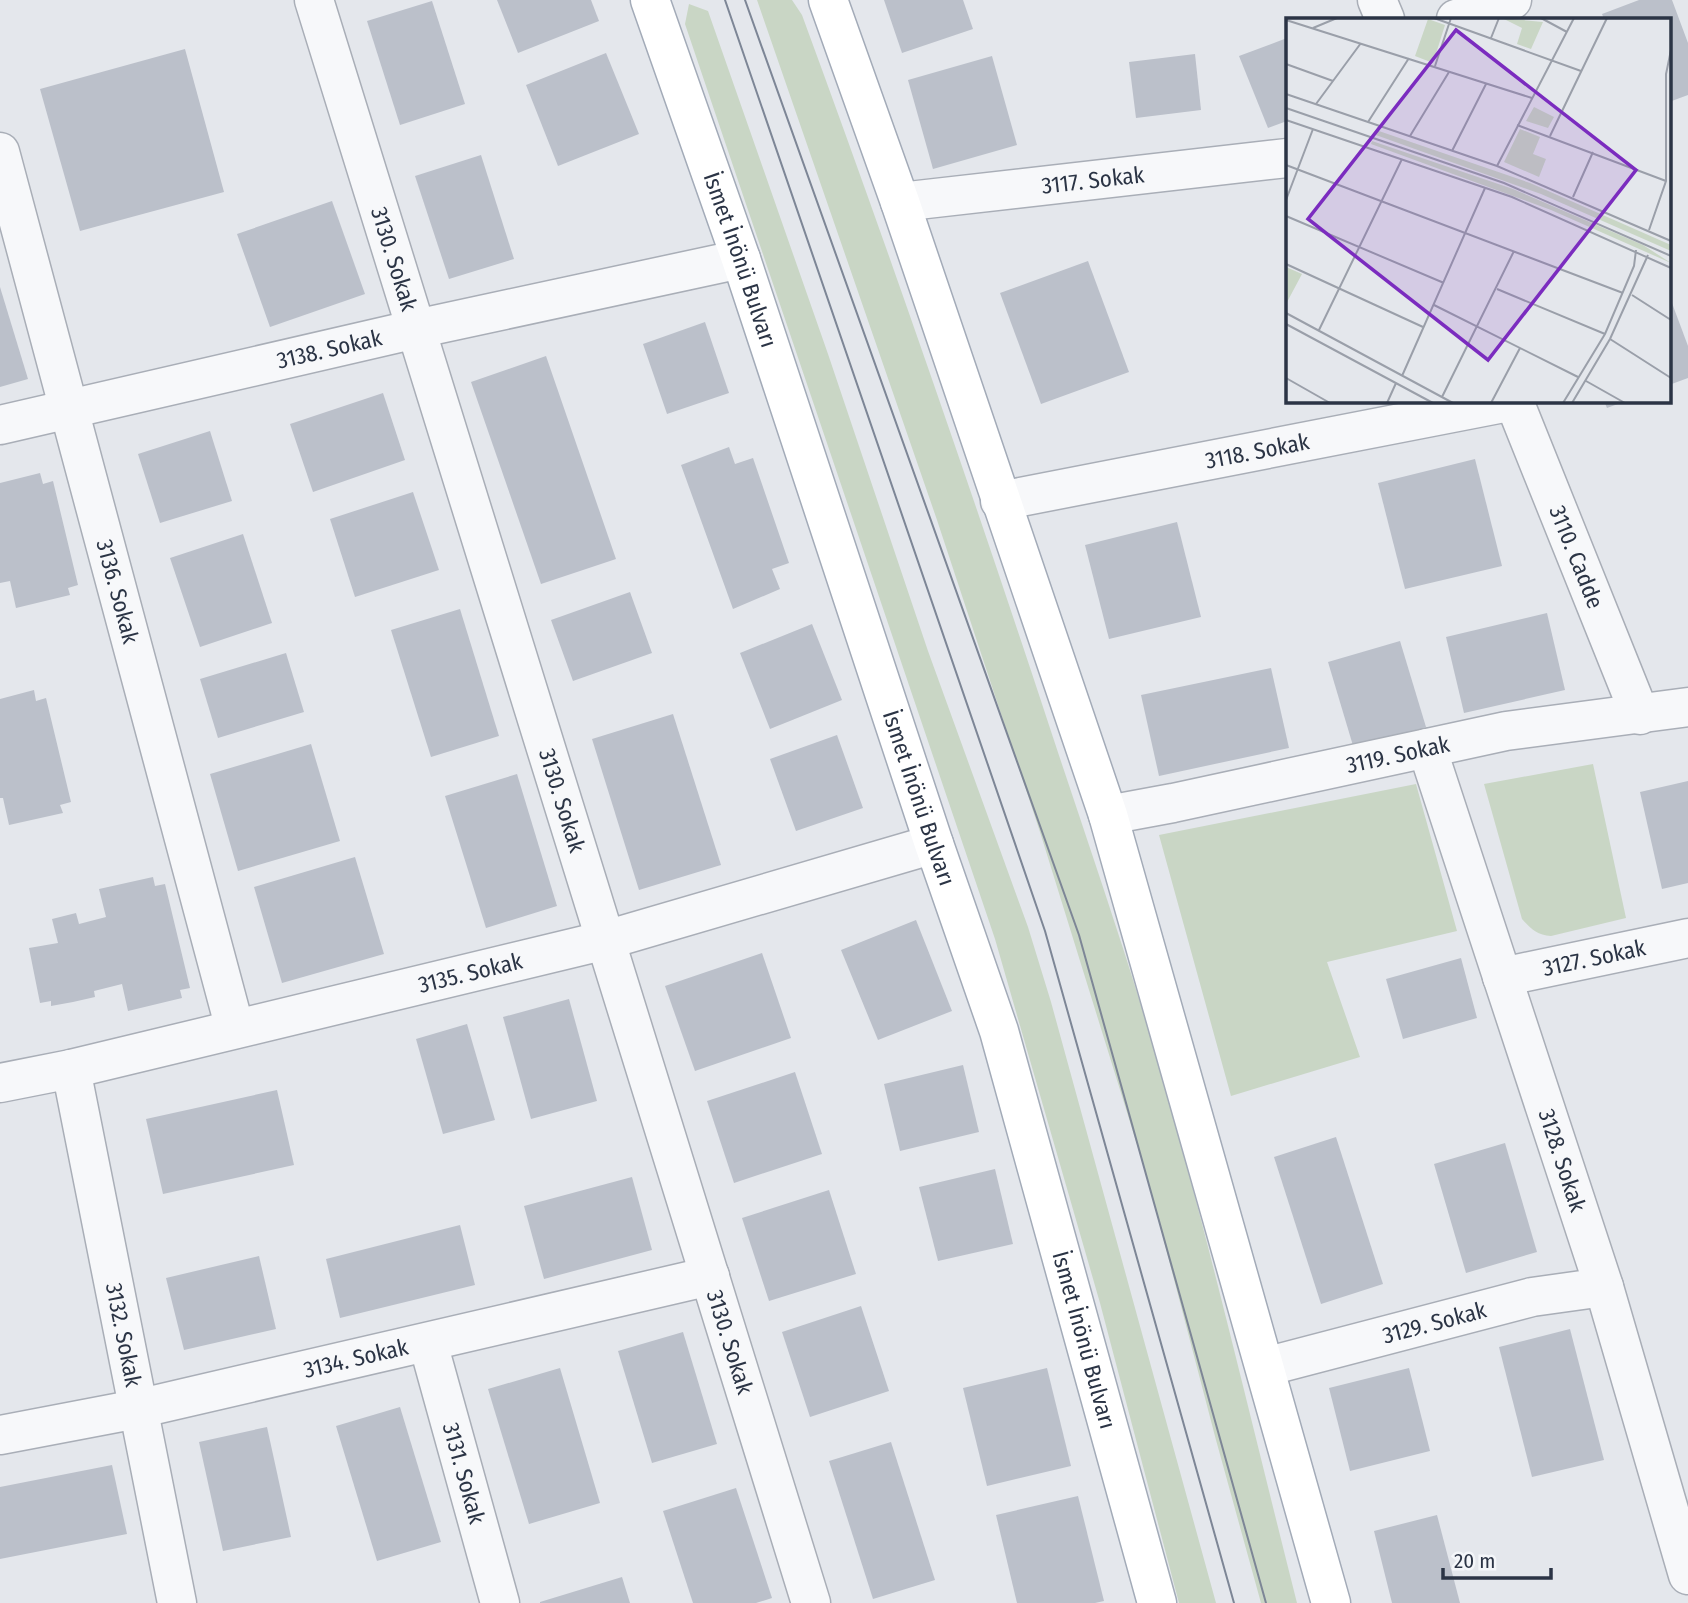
<svg xmlns="http://www.w3.org/2000/svg" width="1688" height="1603" font-family="'Fira Sans Condensed',sans-serif">
  <style>
    .green { fill: #c9d6c5 }
    .building { fill: #bbc0ca }
    .lines { fill: none; stroke-linecap: round; stroke-linejoin: round }
    .minor-casing { stroke: #a9aeb7; stroke-width: 41 }
    .tertiary-casing { stroke: #a9aeb7; stroke-width: 41 }
    .primary-casing { stroke: #a3abb8; stroke-width: 41 }
    .minor { stroke: #f7f8fa; stroke-width: 38 }
    .tertiary { stroke: #f7f8fa; stroke-width: 38 }
    .primary { stroke: #fff; stroke-width: 38 }
    .tram { stroke: #7d8696; stroke-width: 2 }
    .labels { text-anchor: middle; dominant-baseline: central; stroke-width: 7; stroke-linejoin: round; paint-order: stroke }
    .street-label { font-size: 23px; fill: #2b3445; stroke: #f4f6f9 }
    .inset-road { fill: none; stroke: #9a9fa9; stroke-width: 2 }
    .view { fill: #7b2cbf; fill-opacity: 0.15; stroke: #7b2cbf; stroke-width: 3.5 }
    .inset-edge { fill: none; stroke: #2b3445; stroke-width: 3.5 }
  </style>
  <rect width="100%" height="100%" fill="#e4e7ec"/>
  <g class="green">
    <path d="M757,0H792L802,15C887,246 967,477 1044,710C1083,829 1125,948 1160,1068C1210,1245 1252,1425 1297,1603H1261L1216,1440L1148,1180L1040,832L937,520Z"/>
    <path d="M689,4L708,11L828,354L928,651L1028,927L1051,1002L1216,1603H1179L1100,1303L995,939L685,24Z"/>
    <path d="M1593,764L1626,918L1551,936C1537,935 1531,929 1522,919L1484,784Z"/>
    <path d="M1416,784L1457,931L1327,962L1360,1057L1231,1096L1159,835Z"/>
  </g>
  <g class="building">
    <path d="M497,0H591L599,21L518,53Z"/>
    <path d="M884,0H963L973,29L902,53Z"/>
    <path d="M1639,0H1672L1688,43V95L1669,102V19H1604L1602,14Z"/>
    <path d="M432,1L465,104L400,125L367,21Z"/>
    <path d="M1287,38V121L1268,128L1239,56Z"/>
    <path d="M185,49L224,192L80,231L40,89Z"/>
    <path d="M606,53L639,134L558,166L526,85Z"/>
    <path d="M1195,54L1201,110L1136,118L1129,62Z"/>
    <path d="M992,56L1017,145L933,169L908,80Z"/>
    <path d="M481,155L514,259L449,279L415,176Z"/>
    <path d="M332,201L365,294L270,327L237,234Z"/>
    <path d="M1088,261L1129,372L1041,404L1000,293Z"/>
    <path d="M0,287L28,379L0,387Z"/>
    <path d="M1669,295L1688,346V378L1669,385Z"/>
    <path d="M705,322L729,393L667,414L643,344Z"/>
    <path d="M546,356L616,559L541,584L471,382Z"/>
    <path d="M383,393L405,460L313,492L290,424Z"/>
    <path d="M1604,401H1626L1607,408Z"/>
    <path d="M210,431L232,501L160,523L138,454Z"/>
    <path d="M729,447L735,464L753,458L789,563L772,569L780,589L733,609L681,465Z"/>
    <path d="M1475,459L1502,566L1405,589L1378,483Z"/>
    <path d="M40,473L43,484L53,481L78,585L68,588L70,595L16,608L10,581L0,583V483Z"/>
    <path d="M413,492L439,570L355,597L330,519Z"/>
    <path d="M1177,522L1201,617L1109,639L1085,545Z"/>
    <path d="M243,534L272,623L200,647L170,558Z"/>
    <path d="M630,592L652,653L573,681L551,620Z"/>
    <path d="M460,609L499,736L431,757L391,630Z"/>
    <path d="M1547,613L1565,690L1464,713L1446,637Z"/>
    <path d="M812,624L842,700L770,729L740,653Z"/>
    <path d="M1400,641L1426,727L1354,749L1328,662Z"/>
    <path d="M286,653L304,712L218,738L200,679Z"/>
    <path d="M1271,668L1289,748L1159,776L1141,695Z"/>
    <path d="M34,690L36,701L46,698L71,802L60,805L63,813L9,825L3,798H0V699Z"/>
    <path d="M673,714L721,865L639,890L592,739Z"/>
    <path d="M837,735L863,808L796,831L770,759Z"/>
    <path d="M311,744L340,841L238,871L210,774Z"/>
    <path d="M517,774L557,906L486,928L445,796Z"/>
    <path d="M1688,781V883L1662,889L1640,792Z"/>
    <path d="M355,857L384,954L282,983L254,887Z"/>
    <path d="M153,877L155,886L165,884L190,988L180,990L182,998L128,1011L122,984L94,991L95,997L73,1002L51,1006V1001L40,1003L29,948L58,943L52,919L76,913L79,924L106,917L99,889Z"/>
    <path d="M916,920L952,1011L878,1040L841,950Z"/>
    <path d="M762,953L791,1038L695,1071L665,986Z"/>
    <path d="M1461,958L1477,1018L1403,1039L1386,979Z"/>
    <path d="M569,999L597,1101L531,1119L503,1017Z"/>
    <path d="M467,1024L495,1120L443,1134L416,1039Z"/>
    <path d="M963,1065L979,1132L900,1151L884,1084Z"/>
    <path d="M795,1072L822,1154L734,1183L707,1101Z"/>
    <path d="M277,1090L294,1165L163,1194L146,1119Z"/>
    <path d="M1336,1137L1383,1284L1321,1304L1274,1157Z"/>
    <path d="M1505,1143L1537,1252L1466,1273L1434,1164Z"/>
    <path d="M995,1169L1013,1244L938,1261L919,1187Z"/>
    <path d="M632,1177L652,1250L544,1279L524,1206Z"/>
    <path d="M829,1190L856,1274L769,1301L742,1218Z"/>
    <path d="M460,1225L475,1285L340,1318L326,1259Z"/>
    <path d="M259,1256L276,1329L184,1350L166,1278Z"/>
    <path d="M861,1306L889,1391L810,1417L782,1332Z"/>
    <path d="M1570,1329L1604,1460L1532,1477L1499,1347Z"/>
    <path d="M683,1332L717,1444L652,1463L618,1351Z"/>
    <path d="M560,1368L600,1503L529,1524L488,1389Z"/>
    <path d="M1047,1368L1071,1466L987,1486L963,1388Z"/>
    <path d="M1409,1368L1430,1451L1350,1471L1329,1388Z"/>
    <path d="M400,1407L441,1542L377,1561L336,1426Z"/>
    <path d="M267,1427L291,1537L223,1551L199,1442Z"/>
    <path d="M891,1442L935,1580L873,1599L829,1461Z"/>
    <path d="M112,1465L127,1534L0,1559V1487Z"/>
    <path d="M736,1488L772,1598L756,1603H693L663,1511Z"/>
    <path d="M1078,1496L1104,1601L1095,1603H1017L996,1515Z"/>
    <path d="M1437,1515L1460,1603H1392L1374,1531Z"/>
    <path d="M622,1577L630,1603H540V1602Z"/>
  </g>
  <g class="lines">
    <defs>
      <g id="minor">
        <path id="s1" d="M314,0L811,1603"/>
        <path d="M1456,19L1512,0"/>
        <path id="s2" d="M0,152L235,1029"/>
        <path id="s3" d="M900,202L1287,158"/>
        <path id="s4" d="M0,425L416,329L741,259"/>
        <path id="s5" d="M1000,501L1514,401"/>
        <path id="s6" d="M1427,748L1604,1287L1688,1575"/>
        <path id="s7" d="M1108,815L1173,803L1506,731L1688,707"/>
        <path id="s8" d="M1502,977L1688,938"/>
        <path id="s9" d="M71,1069L177,1603"/>
        <path id="s10" d="M0,1083L71,1069L606,940L934,844"/>
        <path id="s11" d="M428,1343L500,1603"/>
        <path id="s12" d="M1265,1367L1532,1297L1604,1287"/>
        <path id="s13" d="M0,1435L137,1409L710,1276"/>
      </g>
      <g id="tertiary">
        <path d="M1377,0L1385,19"/>
        <path id="s14" d="M1514,401L1640,715"/>
      </g>
      <g id="primary">
        <path id="s15" d="M650,0L741,259L934,844L999,1031L1157,1603"/>
        <path d="M828,0L900,202L1108,815L1331,1603"/>
      </g>
    </defs>
    <use href="#minor" class="minor-casing"/>
    <use href="#tertiary" class="tertiary-casing"/>
    <use href="#primary" class="primary-casing"/>
    <use href="#minor" class="minor"/>
    <use href="#tertiary" class="tertiary"/>
    <use href="#primary" class="primary"/>
    <g class="tram">
      <path d="M725,0L1045,931L1234,1603"/>
      <path d="M745,0L1079,935L1266,1603"/>
    </g>
  </g>
  <g class="labels">
    <g class="street-label">
      <text stroke="none"><textPath href="#s3" startOffset="194">3117. Sokak</textPath></text>
      <text stroke="none"><textPath href="#s15" startOffset="275">İsmet İnönü Bulvarı</textPath></text>
      <text stroke="none"><textPath href="#s1" startOffset="271">3130. Sokak</textPath></text>
      <text stroke="none"><textPath href="#s4" startOffset="338">3138. Sokak</textPath></text>
      <text stroke="none"><textPath href="#s5" startOffset="262">3118. Sokak</textPath></text>
      <text stroke="none"><textPath href="#s14" startOffset="168">3110. Cadde</textPath></text>
      <text stroke="none"><textPath href="#s2" startOffset="455">3136. Sokak</textPath></text>
      <text stroke="none"><textPath href="#s7" startOffset="296">3119. Sokak</textPath></text>
      <text stroke="none"><textPath href="#s15" startOffset="842">İsmet İnönü Bulvarı</textPath></text>
      <text stroke="none"><textPath href="#s1" startOffset="838">3130. Sokak</textPath></text>
      <text stroke="none"><textPath href="#s8" startOffset="94">3127. Sokak</textPath></text>
      <text stroke="none"><textPath href="#s10" startOffset="483">3135. Sokak</textPath></text>
      <text stroke="none"><textPath href="#s6" startOffset="434">3128. Sokak</textPath></text>
      <text stroke="none"><textPath href="#s12" startOffset="175">3129. Sokak</textPath></text>
      <text stroke="none"><textPath href="#s9" startOffset="271">3132. Sokak</textPath></text>
      <text stroke="none"><textPath href="#s15" startOffset="1409">İsmet İnönü Bulvarı</textPath></text>
      <text stroke="none"><textPath href="#s1" startOffset="1405">3130. Sokak</textPath></text>
      <text stroke="none"><textPath href="#s13" startOffset="364">3134. Sokak</textPath></text>
      <text stroke="none"><textPath href="#s11" startOffset="135">3131. Sokak</textPath></text>
    </g>
  </g>
  <g transform="translate(1286 18)">
    <rect width="385" height="385" fill="#e4e7ec"/>
    <path d="M216,0L257,4L245,31L231,26L236,10ZM142,1L159,7L147,45L129,38ZM248,89L268,99L262,110L240,103ZM234,111L254,119L247,136L260,141L253,159L218,144ZM90,112L244,165L385,227V233L255,176L87,116ZM86,123L227,171L357,227L385,245L265,192L85,126ZM0,249L16,256L0,286Z" fill="#c9d6c5"/>
    <path class="inset-road" d="M148,0L295,53M255,0L281,14M0,2L246,80M27,10L51,0M205,20L213,0M0,46L47,63M149,48L165,0M0,76L211,148L385,223M30,86L75,25M0,90L218,165L385,238M0,102L226,179L385,250M82,104L123,40M231,107L380,163M124,118L163,54M264,118L321,0M166,133L200,66M0,147L337,275M211,148L288,0M287,179L307,134M0,182L27,111M0,198L158,265M363,212L380,163V56L385,32M0,246L137,309M211,271L319,316M346,277L385,302M148,287L292,359M0,295L167,385M0,306L147,385M33,312L116,141M324,321L385,360M116,358L199,170M0,360L44,385M300,363L339,385M156,379L228,233M101,385L110,365M205,385L234,330M277,385L319,316L348,248L350,232M286,385L324,321L362,237"/>
    <path class="view" d="M170,12L350,152L202,342L22,201Z"/>
    <rect width="385" height="385" class="inset-edge"/>
  </g>
  <path d="M1443 1568v10h108v-10" fill="none" stroke="#2b3445" stroke-width="3.5"/>
  <text x="1454" y="1568" font-size="21" fill="#2b3445" stroke="#f4f6f9" stroke-width="5" paint-order="stroke">20 m</text>
</svg>
